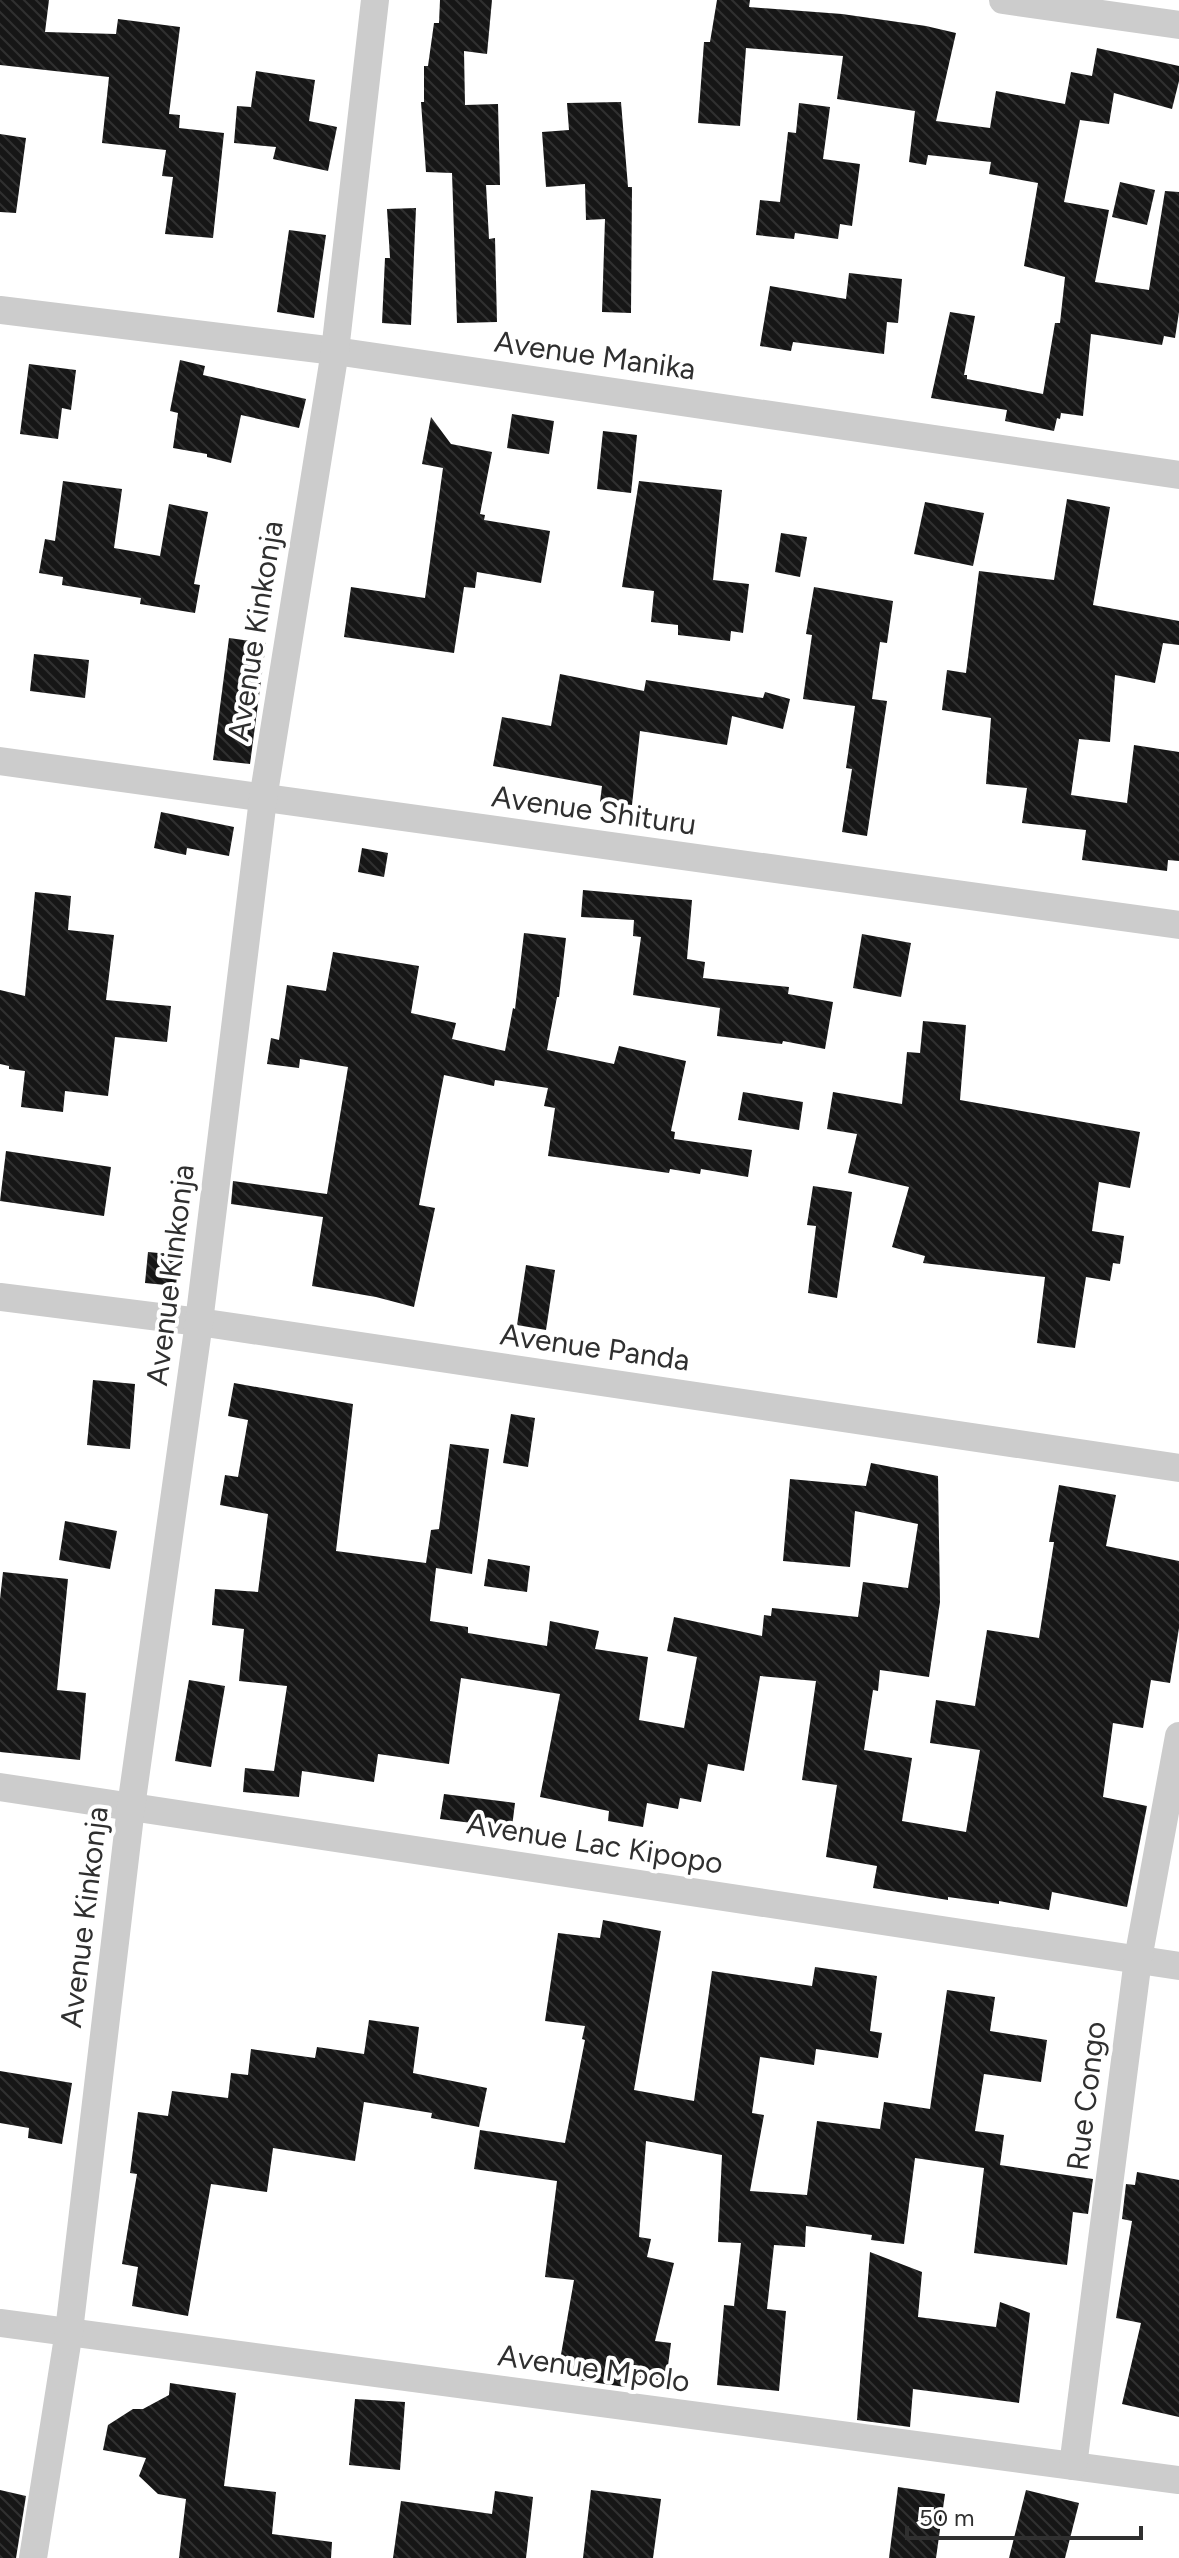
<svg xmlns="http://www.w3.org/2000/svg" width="1179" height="2558" font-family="Figtree,sans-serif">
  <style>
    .building { fill: url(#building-back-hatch) }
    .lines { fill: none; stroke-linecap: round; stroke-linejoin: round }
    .minor { stroke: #ccc; stroke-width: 28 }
    .labels { text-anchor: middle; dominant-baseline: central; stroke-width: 8; stroke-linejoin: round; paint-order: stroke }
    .street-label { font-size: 30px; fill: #2f2f2f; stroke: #fff }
  </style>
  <defs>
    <pattern id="building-back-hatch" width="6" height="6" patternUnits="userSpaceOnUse" patternTransform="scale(2)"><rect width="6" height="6" fill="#161616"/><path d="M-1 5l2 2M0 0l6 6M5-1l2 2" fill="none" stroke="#303030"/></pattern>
  </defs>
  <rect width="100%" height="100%" fill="#fff"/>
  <g class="building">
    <path d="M0,0H49L45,32L116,34L118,19L180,27L169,114L180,115L179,128L224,133L213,238L165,234L173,177L162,176L166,150L102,143L109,77L0,65Z"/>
    <path d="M440,0H492L487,54L464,51L465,105L498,104L500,185H486L489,239L495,238L497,322L457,323L452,173L426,172L421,102H424V66H428L434,23H439Z"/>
    <path d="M717,0H750L749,7L842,14L926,26L956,33L936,121L990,128L996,91L1065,104L1071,72L1092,76L1097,48L1179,66V81L1172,109L1114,93L1109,124L1080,120L1064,202L1109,210L1095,282L1149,290L1165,191L1179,192V312L1175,338L1164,336L1162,345L1091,334L1083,416L1061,413L1060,419L1057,418L1054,431L1005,421L1007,410L931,398L950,312L975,316L964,375H967V379L1043,394L1055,323H1060L1065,277L1024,266L1038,183L989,174L991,162L928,155L926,165L909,162L915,111L837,99L843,56L746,48L740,126L698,123L704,42H710Z"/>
    <path d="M256,71L315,80L309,121L337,127L328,171L273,159L276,147L234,143L237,106L251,107Z"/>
    <path d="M621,102L628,187H632L631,313L602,312L605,219L586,220L585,184L546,187L542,132L569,130L567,103Z"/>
    <path d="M799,103L830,107L823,159L860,164L852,226L840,224L838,239L795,233L794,239L756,235L760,200L780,202L788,132L796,133Z"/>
    <path d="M0,134L26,138L16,213L0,212Z"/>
    <path d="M1120,182L1155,190L1147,225L1112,217Z"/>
    <path d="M416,208L411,325L382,323L385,258H390L387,209Z"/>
    <path d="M289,230L326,235L314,318L277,312Z"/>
    <path d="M849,273L902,279L898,323L887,322L884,354L793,342L791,351L760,346L770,286L846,299Z"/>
    <path d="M180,360L205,366L203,375L306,399L299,428L241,415L231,463L207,457V454L173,448L178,413L170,411Z"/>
    <path d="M29,364L76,370L71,410L62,408L58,439L20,434Z"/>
    <path d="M512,414L554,421L549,454L507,448Z"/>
    <path d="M431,417L451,444L492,452L480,514L485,515L484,520L550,531L541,583L477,572L475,588L464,587L454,653L344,637L351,587L425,598L443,468L422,464Z"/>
    <path d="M603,431L637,435L631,493L597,489Z"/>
    <path d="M63,481L122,489L114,548L160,556L169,504L208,512L194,584L200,585L195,613L140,604L141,598L62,585L63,577L39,573L45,539L55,541Z"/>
    <path d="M639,481L722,490L713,580L749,584L743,633L731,631L730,641L678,635V625L651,622L654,591L622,587Z"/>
    <path d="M1067,499L1110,507L1093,605L1179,621V645L1163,643L1155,683L1115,675L1110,742L1079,739L1071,795L1127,803L1134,745L1179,752V861L1168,860L1167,871L1082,860L1086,830L1022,823L1027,788L986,784L991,718L942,710L947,670L966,673L979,571L1054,580Z"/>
    <path d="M925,502L984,513L973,566L914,554Z"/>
    <path d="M781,533L807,537L800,577L775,572Z"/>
    <path d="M814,587L893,601L887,643L880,642L872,699L887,701L867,836L842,832L852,769L846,768L855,706L803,699L812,635L806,634Z"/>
    <path d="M229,638L266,643L250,764L213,760Z"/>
    <path d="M34,654L89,660L85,698L30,691Z"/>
    <path d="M560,674L644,691L646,680L763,698L765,692L790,699L783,729L732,716L727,745L640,731L632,805L600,802L602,786L493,766L502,717L551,726Z"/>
    <path d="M161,812L234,827L229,856L187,848L186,855L154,848Z"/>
    <path d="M362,848L388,853L384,877L358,872Z"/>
    <path d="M583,890L692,900L687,959L705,962L703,978L789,987L788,994L833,1002L825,1049L783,1041L782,1044L717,1036L720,1008L633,995L641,937L633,936L634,920L581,917Z"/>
    <path d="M35,892L71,896L68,930L114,935L106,1000L171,1006L167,1042L115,1037L108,1096L65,1091L63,1112L21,1107L25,1071L9,1069V1066L0,1064V990L25,996Z"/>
    <path d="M524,933L566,938L559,997H557L547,1050L614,1064L619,1046L686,1061L671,1131L675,1132L674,1139L752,1150L748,1177L701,1169L700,1174L670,1169L669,1173L548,1156L555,1108L544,1106L548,1088L495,1080L494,1086L444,1075L419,1205L435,1208L414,1307L376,1297L312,1286L323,1217L231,1204L233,1181L327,1194L348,1067L300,1059L299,1068L267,1064L271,1038L279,1040L287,985L326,991L333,952L419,966L411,1013L456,1023L452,1039L505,1051L513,1008L515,1009Z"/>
    <path d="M862,934L911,943L901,997L853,988Z"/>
    <path d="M923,1021L966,1025L960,1100L1140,1132L1130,1188L1099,1182L1092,1231L1124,1236L1120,1264L1113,1263L1110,1281L1086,1277L1075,1348L1037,1343L1045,1277L923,1263L925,1256L892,1247L909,1187L848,1173L857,1134L827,1129L833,1092L902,1104L907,1052L920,1053Z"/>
    <path d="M743,1092L803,1102L799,1130L738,1120Z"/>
    <path d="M6,1151L111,1167L104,1216L0,1201Z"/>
    <path d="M813,1186L852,1192L837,1298L808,1293L816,1226L807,1225Z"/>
    <path d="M148,1252L179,1255L176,1286L145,1283Z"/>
    <path d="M526,1265L555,1270L546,1330L517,1325Z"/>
    <path d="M93,1380L135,1384L130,1449L87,1445Z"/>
    <path d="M234,1383L353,1404L336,1551L426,1563L431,1530L439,1529L450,1444L489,1449L472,1574L436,1568L430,1621L468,1627V1633L547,1646L550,1621L599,1631L595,1649L648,1657L639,1720L684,1728L697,1657L667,1651L674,1617L762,1636L764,1615L771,1616L772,1608L858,1617L863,1582L908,1588L918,1524L855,1511L850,1567L783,1561L790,1479L866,1486L871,1463L938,1476L940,1602L929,1677L880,1670L878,1691L873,1690L864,1750L912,1758L902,1821L966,1832L980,1750L930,1743L936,1700L975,1706L987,1630L1039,1638L1054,1542H1049L1059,1485L1116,1495L1106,1546L1179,1561V1628L1170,1683L1151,1680L1143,1728L1113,1723L1103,1797L1147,1806L1127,1907L1052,1892L1049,1910L999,1901V1904L948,1897V1900L873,1888L877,1866L826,1857L837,1785L802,1780L816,1681L760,1676L744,1771L708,1764L701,1802L680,1798L678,1809L647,1803L643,1827L608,1821L609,1811L540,1797L560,1694L461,1678L449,1764L378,1754L374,1782L302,1771L299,1797L243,1792L245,1768L274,1771L287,1686L239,1681L244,1629L212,1625L215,1589L258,1592L268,1514L220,1505L225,1475L238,1477L248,1420L228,1416Z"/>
    <path d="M511,1414L535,1418L528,1467L503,1463Z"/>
    <path d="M65,1521L117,1531L110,1569L59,1560Z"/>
    <path d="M488,1559L530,1566L527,1592L484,1586Z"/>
    <path d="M3,1572L68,1579L57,1690L86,1693L80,1760L0,1752V1599Z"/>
    <path d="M189,1680L225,1686L211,1767L175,1761Z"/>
    <path d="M444,1794L515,1803L511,1835L479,1831L480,1824L440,1819Z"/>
    <path d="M603,1920L661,1931L634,2090L694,2101L712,1971L812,1986L815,1967L877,1976L870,2031L882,2033L878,2058L816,2049L814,2065L760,2057L752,2113L764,2115L750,2191L807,2195L817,2121L880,2129L884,2102L930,2109L947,1990L995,1997L990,2031L1047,2040L1041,2082L984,2074L975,2131L1004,2135L1000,2165L1093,2179L1088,2214L1073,2212L1067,2265L974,2253L984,2168L915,2158L904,2244L871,2240L872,2235L806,2226L805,2247L774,2245L767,2309L786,2311L779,2391L717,2385L724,2305L734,2306L741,2243L718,2242L722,2155L646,2141L639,2237L651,2239L647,2257L674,2263L655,2341L671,2343L666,2381L626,2376L625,2387L572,2379L573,2368L559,2366L574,2280L545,2277L557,2181L474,2169L480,2130L565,2143L585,2040L582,2039L585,2026L545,2021L558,1933L600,1938Z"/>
    <path d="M369,2020L419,2027L413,2073L487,2088L479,2127L431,2118L432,2113L364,2102L355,2161L273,2148L267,2192L211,2184L188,2316L132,2306L138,2267L122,2264L137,2174L130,2173L138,2112L168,2116L172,2091L228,2098L231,2073L248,2075L251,2049L315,2058L317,2047L364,2054Z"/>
    <path d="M0,2071L72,2083L62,2144L28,2138L29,2128L0,2123Z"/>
    <path d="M1137,2172L1179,2180V2417L1122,2404L1141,2323L1116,2318L1132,2221L1122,2219L1126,2184L1135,2185Z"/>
    <path d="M870,2252L922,2272L918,2317L996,2327L1000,2302L1030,2313L1019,2403L913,2389L910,2427L857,2420Z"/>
    <path d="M170,2383L236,2393L224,2486L276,2492L272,2534L332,2542L331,2558H179L186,2499L158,2494L139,2476L146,2458L103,2450L108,2425L133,2409H143L169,2395Z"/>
    <path d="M355,2399L405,2402L400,2470L349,2465Z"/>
    <path d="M898,2487L945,2494L936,2558H889Z"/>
    <path d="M0,2490L26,2496L16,2558H0Z"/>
    <path d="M591,2490L661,2499L653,2558H583Z"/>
    <path d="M1026,2490L1079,2503L1065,2558H1009Z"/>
    <path d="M495,2491L533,2497L526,2558H393L401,2501L492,2514Z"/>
  </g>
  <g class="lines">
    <g class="minor">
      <path d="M1003,0L1179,25"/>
      <path d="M0,310L335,351L1179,475"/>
      <path d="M0,761L1179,925"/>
      <path d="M0,1297L199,1322L1179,1468"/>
      <path d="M0,1787L1179,1966"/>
      <path d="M0,2323L1179,2480"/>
      <path d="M1073,2466L1138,1959L1179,1736"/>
      <path d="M33,2558L69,2331L131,1807L199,1322L263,799L335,351L375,0"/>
    </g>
  </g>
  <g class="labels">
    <g class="street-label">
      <text transform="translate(595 355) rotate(8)">Avenue Manika</text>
      <text transform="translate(255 631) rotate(-81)">Avenue Kinkonja</text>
      <text transform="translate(594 810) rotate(8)">Avenue Shituru</text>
      <text transform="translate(170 1275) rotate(-83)">Avenue Kinkonja</text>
      <text transform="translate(595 1347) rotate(8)">Avenue Panda</text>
      <text transform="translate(595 1843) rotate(9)">Avenue Lac Kipopo</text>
      <text transform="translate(84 1917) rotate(-83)">Avenue Kinkonja</text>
      <text transform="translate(1086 2096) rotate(-83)">Rue Congo</text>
      <text transform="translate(594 2368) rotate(8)">Avenue Mpolo</text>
    </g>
  </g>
  <path d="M907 2526v12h234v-12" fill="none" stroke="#2f2f2f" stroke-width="4"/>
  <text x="919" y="2526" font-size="24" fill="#2f2f2f" stroke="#ffffff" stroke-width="6" paint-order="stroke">50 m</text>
</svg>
